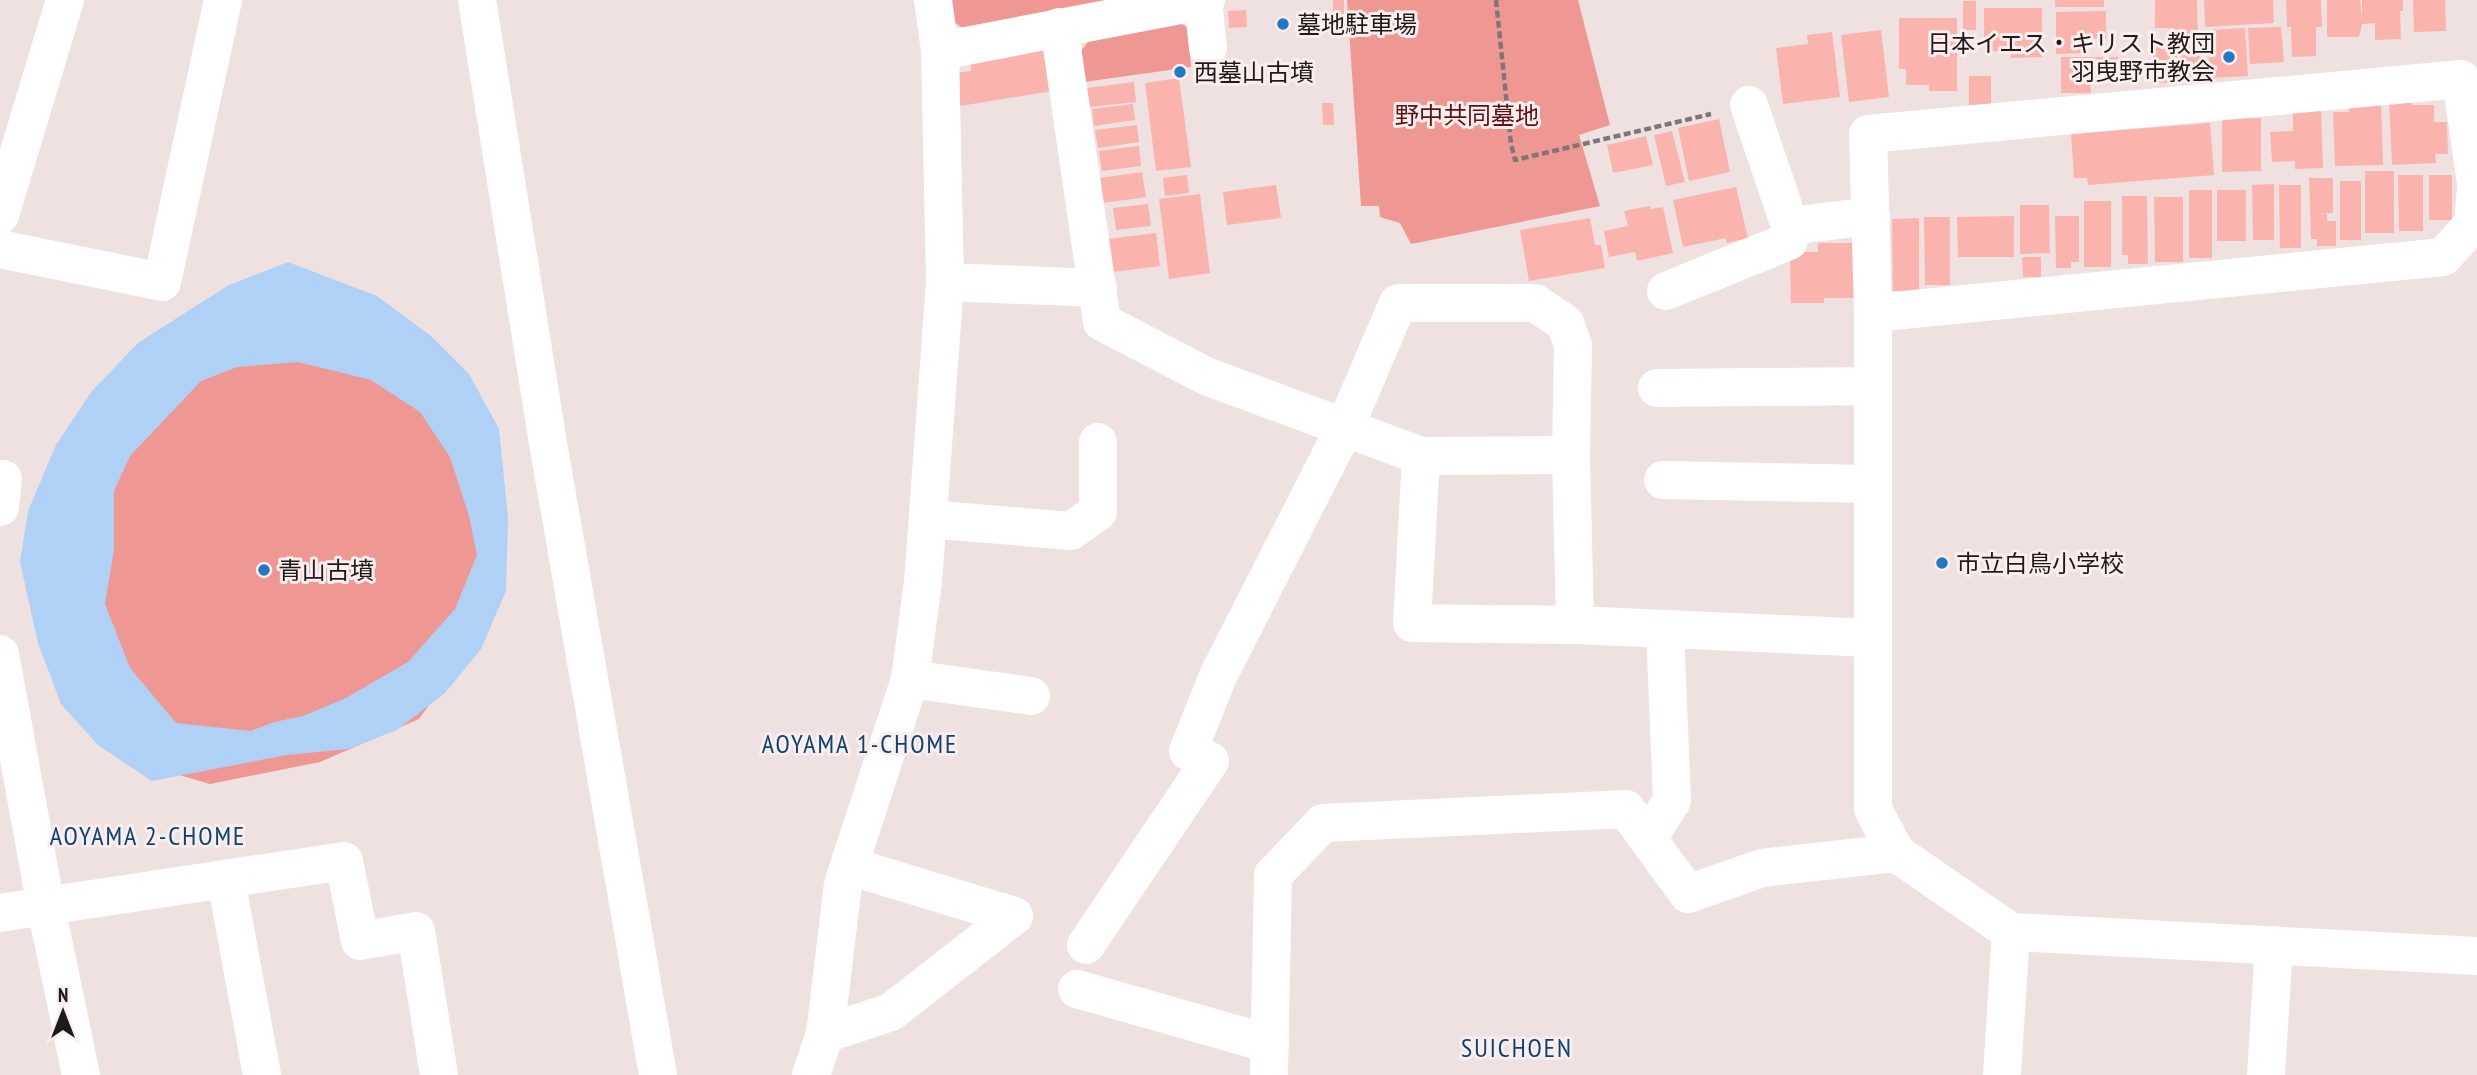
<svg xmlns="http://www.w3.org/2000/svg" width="2477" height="1075" font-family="'PT Sans Narrow','Noto Sans JP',sans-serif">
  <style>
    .green { fill: #ef9893 }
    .water { fill: #afd1f6; fill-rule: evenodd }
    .building { fill: #fbb3ae }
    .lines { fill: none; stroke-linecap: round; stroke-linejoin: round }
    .path { stroke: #7f7776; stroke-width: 4.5; stroke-dasharray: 7 3.5; stroke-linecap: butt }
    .minor { stroke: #fff; stroke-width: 38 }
    .poi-dot { fill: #2179c6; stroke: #fbeeed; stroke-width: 2.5 }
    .labels { text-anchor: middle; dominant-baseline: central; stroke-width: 6; stroke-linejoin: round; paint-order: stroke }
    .poi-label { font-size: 24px; fill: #1e1a19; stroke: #fbeeed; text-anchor: start }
    .park-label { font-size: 24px; fill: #5e1115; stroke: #fbeeed }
    .neighbourhood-label { font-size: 26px; letter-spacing: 2px; fill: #0a4374; stroke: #fbeeed }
  </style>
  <rect width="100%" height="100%" fill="#eee1e0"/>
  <g class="green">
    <path d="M950,0H1125L967,31L954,22Z"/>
    <path d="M1347,0H1578L1610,125L1579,135L1600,206L1411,244L1400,223L1380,217L1379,206H1361Z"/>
    <path d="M1180,23L1188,28L1191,67L1084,82L1080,52L1092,37Z"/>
    <path d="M247,349L416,378L465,453L479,544L476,641L419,719L320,762L210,784L142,764L96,682L110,444Z"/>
  </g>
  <path class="water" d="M288,262L377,296L431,336L469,374L499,429L508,518L506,591L481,649L445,693L397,730L348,749L287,755L152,781L98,745L61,704L38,643L20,562L28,511L56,445L92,391L138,343L227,286ZM298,362L371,380L420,412L450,457L469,516L477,555L455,609L408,662L346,698L303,716L274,722L251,731L176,723L130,668L105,604L114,550V491L130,456L201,381L237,367Z"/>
  <g class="building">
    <rect x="1333" y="0" width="11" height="15"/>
    <rect x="2055" y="0" width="49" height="7"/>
    <path d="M2155,0H2197L2198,38H2174V28H2155Z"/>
    <path d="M2204,0H2273L2274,23L2205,27Z"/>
    <path d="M2286,0H2321L2322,27H2316V56L2292,57L2291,27H2287Z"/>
    <path d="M2327,0H2360L2362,18V0H2403V11H2400L2401,39L2375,40V23L2362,24L2359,37H2327Z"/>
    <path d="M2413,0H2445L2446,31L2414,32Z"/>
    <rect x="1963" y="1" width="13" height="29"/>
    <path d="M1984,8H2042V57L2011,58V51H1984Z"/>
    <path d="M1246,10L1247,27L1229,28L1228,11Z"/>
    <path d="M2106,11V39H2084V53L2056,54V12Z"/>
    <path d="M1899,18H1957V91H1929V85H1906V69H1899Z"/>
    <rect x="1337" y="19" width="9" height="11"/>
    <path d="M2281,27L2284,62L2250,64L2248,28Z"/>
    <path d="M2245,28L2248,76L2210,78L2207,30Z"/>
    <path d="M1881,30L1889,97L1849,102L1841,35Z"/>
    <path d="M1832,32L1840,97L1783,104L1776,48L1808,44L1807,35Z"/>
    <path d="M2200,45V82L2153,83V46Z"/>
    <path d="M1045,47L1052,91L954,107L949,74L971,71L970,59Z"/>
    <path d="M2061,57H2118V78H2090L2091,93H2061Z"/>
    <path d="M1969,76H1991V104L1969,105Z"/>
    <path d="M1179,78L1191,167L1156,171L1145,83Z"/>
    <path d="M1134,82L1136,102L1090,107L1087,88Z"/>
    <path d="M2411,98L2412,105H2434V122H2447L2448,154H2435L2436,163L2392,165L2389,100Z"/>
    <path d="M2381,100L2383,165L2335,166L2333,112H2349L2348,101Z"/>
    <path d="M1322,103H1333L1334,125H1323Z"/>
    <path d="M1133,104L1135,120L1094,126L1092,109Z"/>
    <path d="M2321,105L2323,168L2295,169V161L2272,162L2270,132L2293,131V107Z"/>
    <path d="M2261,118V171L2222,172V119Z"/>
    <path d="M1719,119L1730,172L1689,181L1678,128Z"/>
    <path d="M2210,123L2214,175L2088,185L2087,178H2074L2071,134Z"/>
    <path d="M1137,125L1139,142L1098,148L1095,130Z"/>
    <path d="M1672,131L1685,182L1666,186L1654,135Z"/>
    <path d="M1646,136L1653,165L1613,173L1607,145Z"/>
    <path d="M1139,146L1141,166L1102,171L1099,151Z"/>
    <rect x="2365" y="171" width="29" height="62"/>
    <path d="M1142,172L1146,197L1103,203L1100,178Z"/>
    <path d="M1187,175L1189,193L1165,196L1163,178Z"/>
    <path d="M2398,175H2423V231H2399Z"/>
    <rect x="2429" y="175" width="23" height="45"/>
    <path d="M2309,178H2333V213L2317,214H2327V221H2336V246H2317V239H2311Z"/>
    <rect x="2340" y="181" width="21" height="59"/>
    <path d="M2274,184V240H2253L2252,185Z"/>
    <path d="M1276,185L1281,218L1227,225L1223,192Z"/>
    <path d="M2279,185H2301V248H2280Z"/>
    <path d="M1736,187L1748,238L1727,243L1726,238L1683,247L1673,200Z"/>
    <rect x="2189" y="190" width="23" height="68"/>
    <rect x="2217" y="190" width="29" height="51"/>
    <path d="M1200,194L1210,273L1169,279L1159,199Z"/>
    <path d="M2122,196H2147L2148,264H2128V255H2122Z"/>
    <path d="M2154,197H2183V262H2155Z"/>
    <rect x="2084" y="201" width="27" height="66"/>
    <path d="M1148,204L1151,226L1116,230L1113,208Z"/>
    <path d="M2020,205H2049L2050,253L2020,254Z"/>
    <path d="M1650,206L1651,209L1663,207L1673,253L1637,261L1635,252L1609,257L1604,231L1628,226L1624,211Z"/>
    <path d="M2014,216V257H1958L1957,217Z"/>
    <path d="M2055,216H2079V262H2071V268H2056Z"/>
    <path d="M1924,217H1950V285H1925Z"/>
    <path d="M1590,218L1595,245H1601L1605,268L1529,281L1520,230Z"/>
    <path d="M1919,218V291H1893L1892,219Z"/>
    <path d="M1156,233L1160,266L1113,272L1108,239Z"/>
    <path d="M1818,243H1854L1855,298H1824V303H1791L1790,252H1818Z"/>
    <path d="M2022,257H2041V277H2023Z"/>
  </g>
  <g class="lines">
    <path class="path" d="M1496,0L1511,144L1515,160L1711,114"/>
    <g class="minor">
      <path d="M477,0L548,443L658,1075"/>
      <path d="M1203,1L1208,48"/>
      <path d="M1059,27L1102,322L1206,376L1421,456L1571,455"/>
      <path d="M940,51L1206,0"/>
      <path d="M2477,190L2461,79L1868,134L1873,313V809L1896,853L2011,932L2477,956"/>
      <path d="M0,215L65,0"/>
      <path d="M1790,226L1871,216"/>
      <path d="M0,249L162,282L223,0"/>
      <path d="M945,282L1098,288"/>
      <path d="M1666,291L1789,241L1790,226L1749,105"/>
      <path d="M1873,313L2443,257L2473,224L2476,190"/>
      <path d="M1657,388L1873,386"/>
      <path d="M1421,456L1412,623L1575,625L1872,638"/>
      <path d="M1663,480L1872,484"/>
      <path d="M0,507L3,479"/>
      <path d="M928,519L1071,531L1098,512V442"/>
      <path d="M0,654L46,907L81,1075"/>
      <path d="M910,679L1031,696"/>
      <path d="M1648,838L1672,801L1665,629"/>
      <path d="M849,866L1014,916"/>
      <path d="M226,880L262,1075"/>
      <path d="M0,913L344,861L360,941L416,931L439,1075"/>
      <path d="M1086,945L1210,761L1188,751L1218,676L1345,427L1398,303H1535L1565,323L1573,345L1571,455L1575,625"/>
      <path d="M1077,989L1270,1044"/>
      <path d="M825,1034L891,1012L1014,916"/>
      <path d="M811,1075L825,1034L843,884L910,679L923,582L945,282L940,51L933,0"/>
      <path d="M1269,1075L1273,875L1323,823L1626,809L1688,894L1762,868L1896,853"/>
      <path d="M2002,1075L2011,932"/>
      <path d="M2266,1075L2274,945"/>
    </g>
  </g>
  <g class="poi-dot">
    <circle cx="1283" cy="24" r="7"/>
    <circle cx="2229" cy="57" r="7"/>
    <circle cx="1180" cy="72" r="7"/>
    <circle cx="1942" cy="563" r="7"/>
    <circle cx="264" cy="570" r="7"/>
  </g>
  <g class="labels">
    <g class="poi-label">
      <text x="1297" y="24">墓地駐車場</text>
      <text x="2215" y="43" text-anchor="end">日本イエス・キリスト教団<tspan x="2215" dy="28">羽曳野市教会</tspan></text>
      <text x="1194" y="72">西墓山古墳</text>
      <text x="1956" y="563">市立白鳥小学校</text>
      <text x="278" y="570">青山古墳</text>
    </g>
    <g class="park-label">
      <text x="1467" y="115">野中共同墓地</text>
    </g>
    <g class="neighbourhood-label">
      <text x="860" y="743">AOYAMA 1-CHOME</text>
      <text x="148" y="835">AOYAMA 2-CHOME</text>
      <text x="1517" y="1047">SUICHOEN</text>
    </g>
  </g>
  <g transform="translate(63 1012)" stroke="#fbeeed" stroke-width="5" paint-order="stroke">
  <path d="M0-5L12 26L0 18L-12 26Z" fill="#1e1a19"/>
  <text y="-10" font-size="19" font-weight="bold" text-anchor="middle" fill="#1e1a19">N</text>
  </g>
</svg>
